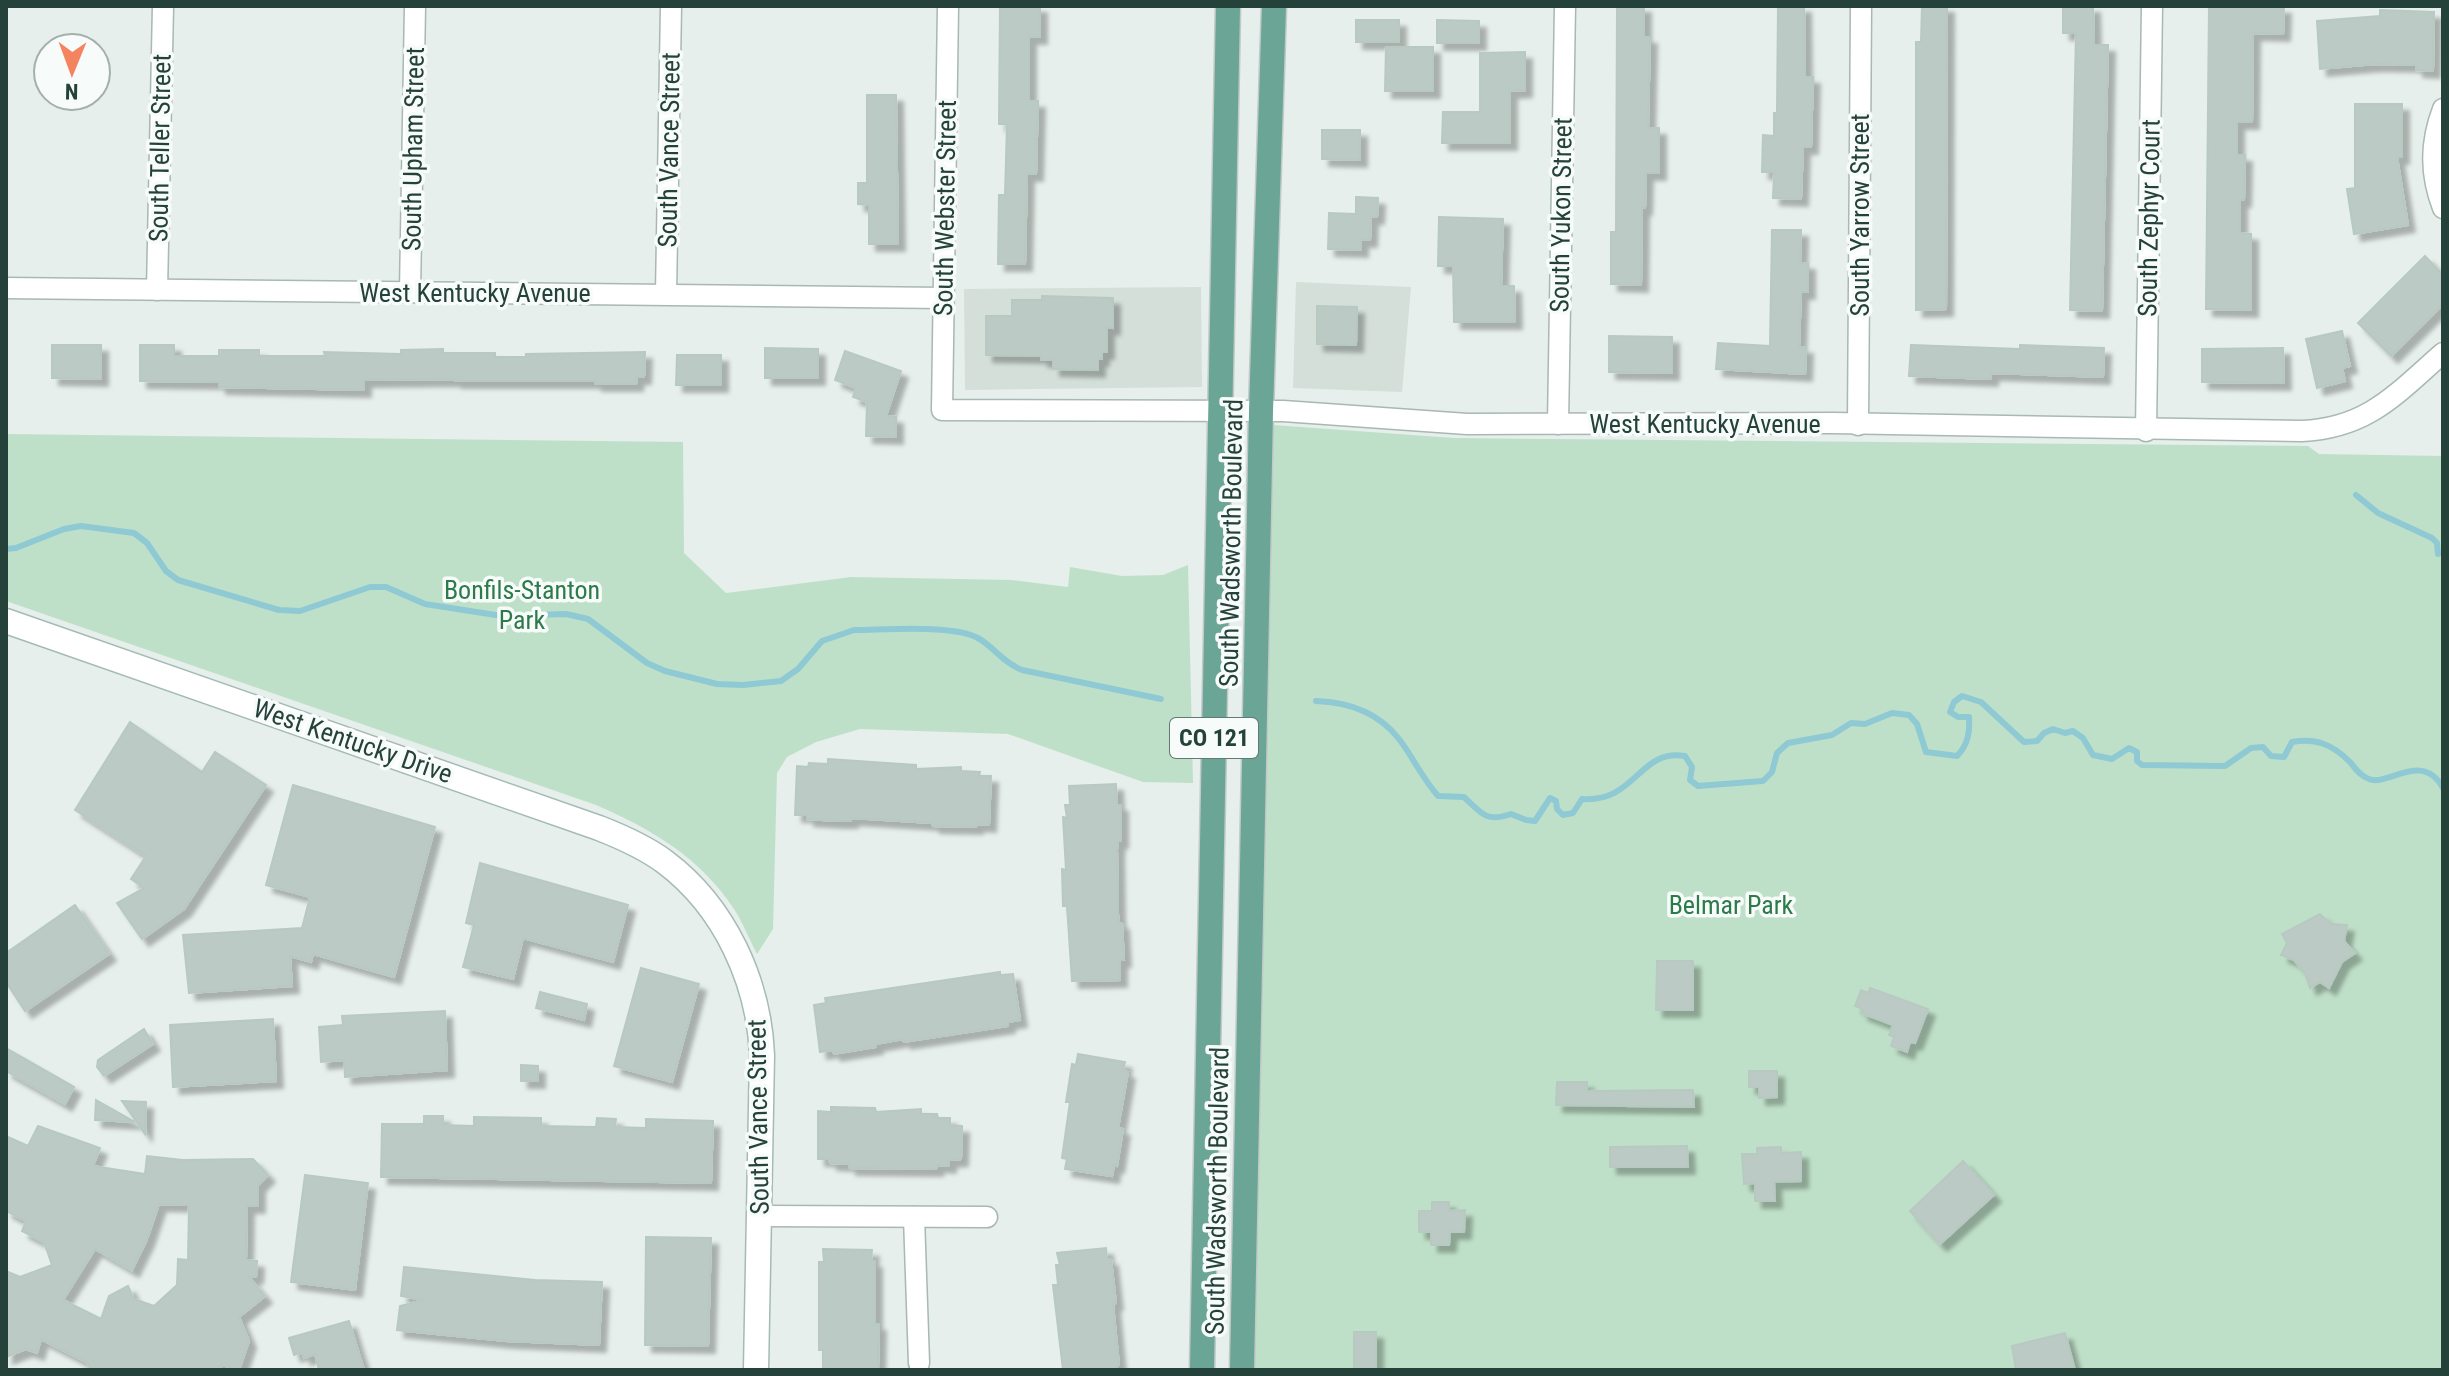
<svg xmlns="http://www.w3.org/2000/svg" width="2449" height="1376" font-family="'Roboto Condensed',sans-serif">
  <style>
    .built { fill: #d4dfda }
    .green { fill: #bfe0c8 }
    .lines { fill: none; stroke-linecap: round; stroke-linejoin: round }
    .stream { stroke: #8ec9d4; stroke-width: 6 }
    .building { fill: #bbcac4; stroke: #b8c9c2; stroke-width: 2; fill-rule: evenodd; filter: url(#shadow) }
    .street-casing { stroke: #a8b8b2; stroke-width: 23 }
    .secondary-casing { stroke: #a4bbb3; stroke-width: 27 }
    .primary-casing { stroke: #c2cac8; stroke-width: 27 }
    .street { stroke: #fff; stroke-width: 20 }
    .secondary { stroke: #fff; stroke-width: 24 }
    .primary { stroke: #6aa596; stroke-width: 24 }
    .labels { text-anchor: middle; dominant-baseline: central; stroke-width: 7; stroke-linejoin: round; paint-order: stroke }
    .shield { fill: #f7fbf9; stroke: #637a73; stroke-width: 2 }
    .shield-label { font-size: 24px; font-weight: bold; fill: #24423a }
    .street-label { font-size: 26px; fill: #24423a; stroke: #f7fbf9 }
    .park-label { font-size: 26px; fill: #2d7a4b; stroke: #f7fbf9 }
  </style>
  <defs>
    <filter id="shadow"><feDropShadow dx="7" dy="7" stdDeviation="2" flood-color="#0004"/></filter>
  </defs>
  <rect width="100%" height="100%" fill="#e6efeb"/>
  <g class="built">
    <path d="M1296,282L1411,287L1402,392L1293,388Z"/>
    <path d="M1201,287L1202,387L965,390L964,289Z"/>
  </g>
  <g class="green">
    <path d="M1273,425L1454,438L2308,446L2319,454L2443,456V1370H1255Z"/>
    <path d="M6,434L683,442L684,553L726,593L851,577L1011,580L1068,587L1070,567L1122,576L1163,575L1188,565L1193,783L1143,782L1008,734L860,729L816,742L787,757L777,773L773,929L757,954C749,939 743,923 734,909C700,857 651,829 596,805L6,601Z"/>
  </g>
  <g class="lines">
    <g class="stream">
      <path d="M2356,495L2378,513L2432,538L2437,543L2438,554"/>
      <path d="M6,549L16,548L64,529L81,526L134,533L147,543L166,571L178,580L279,610L300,611L370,587H386L425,604L502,616L566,614L588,619L647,663L665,671L717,684L743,685L781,681L798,669L822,641L854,630C885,630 952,624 978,638C994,647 1002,662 1022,670L1161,699"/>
      <path d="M1316,701C1348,702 1378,712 1399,739C1413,757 1422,778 1438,796L1464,797C1481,813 1486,823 1511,814L1526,820L1535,821L1550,798L1556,801L1557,809L1563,815L1573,813L1582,799C1636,803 1639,748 1685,756L1692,767L1690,780L1698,786L1763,781L1772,772L1777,753L1788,743L1832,735L1851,723L1865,724L1892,713L1909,715L1917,724L1926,752L1957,756C1968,745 1970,732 1969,717H1958L1950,712L1954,702L1962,696L1981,702L2024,742L2037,741L2044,733L2053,729L2065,733L2073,731L2083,738L2093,755L2112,759L2129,748L2137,752V761L2142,765L2225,766L2251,748L2263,747L2271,756L2284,757L2292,742C2316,738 2332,744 2350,762C2355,768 2360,776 2369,779C2388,787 2422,750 2443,788"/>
    </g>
  </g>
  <g class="building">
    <path d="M1000,6H1040V37H1029V101H1038L1036,174H1027L1025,264H998L999,195H1005L1007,124H999Z"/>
    <path d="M1617,6H1644V37H1650L1648,128H1659V173H1646L1645,208H1642L1641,285L1611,284V232H1616Z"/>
    <path d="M1778,6H1804L1805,77H1813L1811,147H1803L1801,199L1773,198L1774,172H1762L1763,135L1774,136V113H1777Z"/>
    <path d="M1922,6H1947L1946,309L1916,310V42H1921Z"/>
    <path d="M2063,6H2093L2094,45H2108L2102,311L2070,310L2076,33H2063Z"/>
    <path d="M2209,6L2284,7L2283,34L2253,33L2252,122H2237V155H2245L2244,200H2240V233L2251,234V310L2206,309Z"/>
    <path d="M2380,10L2434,12L2433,71L2416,70V65L2375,64L2320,69L2317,21L2380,16Z"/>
    <rect x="1356" y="20" width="43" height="22"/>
    <path d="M1437,20L1479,21V43H1437Z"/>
    <path d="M1386,47H1433V91H1385Z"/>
    <path d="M1525,52V90L1510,91V143H1442L1443,112H1480V53Z"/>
    <path d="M867,95H896L898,244H869V205L858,204V183H867Z"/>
    <path d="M2355,104H2402V157H2397L2408,225L2354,234L2347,189L2355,188Z"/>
    <path d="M1322,130H1360V160L1322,159Z"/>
    <path d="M1356,197L1378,198L1377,217H1371L1370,240H1361V250L1328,249L1329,213L1356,214Z"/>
    <path d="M1439,217L1503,219L1501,286H1514L1515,322H1454L1453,266H1438Z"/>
    <path d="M1772,230H1801L1800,263H1808V292H1801L1799,347H1806L1805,374L1716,369L1718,343L1770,346Z"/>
    <path d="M2425,256L2443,275V304L2391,356L2358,323Z"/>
    <path d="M1042,296L1113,298V328L1107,327V352H1102V359H1098V370L1053,369V360H1041V356L986,355V316H1012V300H1042Z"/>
    <path d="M1317,306L1357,307L1356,345L1317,344Z"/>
    <path d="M2342,331L2350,366L2342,368L2345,381L2317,388L2306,339Z"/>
    <path d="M1609,336L1672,337V373L1609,372Z"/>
    <path d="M52,345H101V379L52,378Z"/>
    <path d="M140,345H174V356H219V350H259V356H325L324,352L401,354V350L443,349V353H495V357H526V354L645,352L644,377H637L636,384H595V381H455V379L364,380V390L219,387V382L140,381Z"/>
    <path d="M1911,345L2020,349V345L2104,348L2103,377L1991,373V379L1909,376Z"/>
    <path d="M765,348L818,349V378H765Z"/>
    <path d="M2283,348L2284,383L2202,382V349Z"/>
    <path d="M845,351L901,371L886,416L896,417V437L866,436L867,402L853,397L856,388L835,380Z"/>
    <path d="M677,355H721V385H676Z"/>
    <path d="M130,722L202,772L215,752L266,785L184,909L142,939L117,903L144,888L131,879L146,856L75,810Z"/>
    <path d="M828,759L916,765V769L961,767V771L980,772L979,776H991L989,825L977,824L976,827L933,826L932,823L851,818V821H838L807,819V815H795L797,766L808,767L809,763L828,764Z"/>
    <path d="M1116,784L1117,805H1121V841H1118L1117,850L1118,914L1119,923H1122L1124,960H1120V980L1072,981L1067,906H1063L1062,869L1066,870L1063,817L1067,818L1065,805H1070L1069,786Z"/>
    <path d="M293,785L435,827L394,977L313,954L311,962L290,956L292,986L189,993L183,935L302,928L310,897L266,885Z"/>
    <path d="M480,863L628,905L613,962L523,938L513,979L463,967L474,925L466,923Z"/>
    <path d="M75,905L109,954L25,1011L6,982V953Z"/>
    <path d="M2320,914L2331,924L2347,925L2344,941L2355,953L2342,962L2329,988L2320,982L2310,988L2305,973L2294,960L2281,955L2287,943L2282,934Z"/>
    <path d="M1657,961H1693V1010H1656Z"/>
    <path d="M641,968L699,984L672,1082L614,1066Z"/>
    <path d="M1000,972V975L1013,974L1020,1020L1008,1022V1026L904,1042L903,1039L876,1044V1047L834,1054L832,1050L820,1052L814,1005L826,1003L825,998Z"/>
    <path d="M1870,988L1928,1009L1915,1043L1910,1042L1907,1052L1891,1046L1894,1037L1889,1035L1893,1025L1861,1013L1863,1009L1855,1006L1861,990L1868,993Z"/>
    <path d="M540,992L587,1004L584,1020L536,1008Z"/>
    <path d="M445,1011L447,1070L345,1077L344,1060L321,1062L319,1027L343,1025L342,1016Z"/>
    <path d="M273,1019L276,1081L173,1087L170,1025Z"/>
    <path d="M144,1029L153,1044L104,1076L97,1067L98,1060Z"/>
    <path d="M6,1048L74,1087L65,1104L6,1071Z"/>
    <path d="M1078,1054L1125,1062L1123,1071L1128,1072L1118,1128L1123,1129L1117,1166L1114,1165L1112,1176L1065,1169L1067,1159L1062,1158L1070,1102H1066L1072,1064L1076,1065Z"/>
    <path d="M521,1065L538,1066V1081H521Z"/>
    <path d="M1749,1071H1777V1097L1759,1098V1087H1749Z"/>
    <path d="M1557,1082H1587V1091L1693,1090L1694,1107L1556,1105Z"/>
    <path d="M96,1100L135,1122L95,1120Z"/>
    <path d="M122,1101L146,1102L145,1134Z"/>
    <path d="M831,1107L875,1108L876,1112L921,1109V1114H937L938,1118H950V1126H962L961,1159L949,1160V1166L937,1165L936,1169L849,1168V1164L830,1163L829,1159H818V1111L831,1112Z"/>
    <path d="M424,1116H443V1125L474,1126V1117L541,1118V1126L596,1127L597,1118L616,1119L615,1127L646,1128V1119L713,1121L711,1183L381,1177L382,1124H424Z"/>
    <path d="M38,1126L100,1148L93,1166L145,1174L147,1156L183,1160L253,1159L268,1175L258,1185V1206H247L246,1260L257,1261L256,1277L248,1276L265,1296L239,1317L249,1341L239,1370L222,1365L221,1370H91L87,1362L41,1339L37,1353L26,1349L6,1357V1271L20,1277L52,1265L44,1242L22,1231L26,1221L6,1211V1136L28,1146ZM159,1204L189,1205L188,1260L178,1259L177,1285L154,1306L134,1299L128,1286L109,1296L101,1319L63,1300L95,1249L132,1270L147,1239Z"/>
    <path d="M1687,1146L1688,1167H1610V1147Z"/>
    <path d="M1781,1147V1153L1801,1152V1181L1774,1182L1775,1201H1755V1183L1744,1184L1742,1154H1757V1148Z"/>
    <path d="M1963,1161L1994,1195L1940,1244L1910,1211Z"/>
    <path d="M305,1175L368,1183L355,1290L291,1282Z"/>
    <path d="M1432,1202H1449V1211L1465,1210L1464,1232H1450L1449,1245H1431V1232H1419V1211H1432Z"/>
    <path d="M646,1237L711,1238L708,1346L645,1345Z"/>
    <path d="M1106,1248L1107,1259H1111L1116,1303L1113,1304L1119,1365L1116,1367V1370H1063L1053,1285H1058L1056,1265H1060L1057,1253Z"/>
    <path d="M823,1249L872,1250L871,1261H875V1324H879L878,1369H823V1350H819V1262H824Z"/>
    <path d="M404,1267L535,1280L602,1282L599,1345L506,1341L397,1330L400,1306L424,1300L401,1296Z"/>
    <path d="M349,1321L364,1370H319L315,1354L304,1358L302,1352L294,1355L289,1338Z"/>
    <rect x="1354" y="1332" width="22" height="38"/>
    <path d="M2065,1333L2075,1370H2016L2012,1346Z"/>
  </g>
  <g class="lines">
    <defs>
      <g id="street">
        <path d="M948,6L942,410L1283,411L1467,424L1833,423L2302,431C2368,428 2396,394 2443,353"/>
        <path d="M2443,109C2430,143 2430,174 2443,208"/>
        <path d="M6,288L944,298"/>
        <path d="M157,290L163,6"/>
        <path d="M410,292L415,6"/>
        <path d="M666,294L671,6"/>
        <path d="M1558,424L1565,6"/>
        <path d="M1858,425L1861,6"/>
        <path d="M2146,431L2152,6"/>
        <path d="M759,1216L987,1217"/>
        <path d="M914,1217L919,1363"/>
      </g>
      <path id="secondary" d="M6,621L599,828C622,837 645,847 665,862C725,907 759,982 762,1055L756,1370"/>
      <g id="primary">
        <path d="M1202,1370L1228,6"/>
        <path d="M1242,1370L1261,411L1274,6"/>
      </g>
    </defs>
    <use href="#street" class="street-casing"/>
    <use href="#secondary" class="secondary-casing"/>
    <use href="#primary" class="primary-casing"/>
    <use href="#street" class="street"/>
    <use href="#secondary" class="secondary"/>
    <use href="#primary" class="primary"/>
  </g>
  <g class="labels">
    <rect class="shield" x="1170" y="718" width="88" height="40" rx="6"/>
    <g class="shield-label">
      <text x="1214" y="738">CO 121</text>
    </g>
    <g class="street-label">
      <text transform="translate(160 148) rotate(-89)">South Teller Street</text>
      <text transform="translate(413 149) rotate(-89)">South Upham Street</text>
      <text transform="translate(669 150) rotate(-89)">South Vance Street</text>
      <text transform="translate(945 208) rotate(-89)">South Webster Street</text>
      <text transform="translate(1561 215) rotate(-89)">South Yukon Street</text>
      <text transform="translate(1860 215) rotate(-90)">South Yarrow Street</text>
      <text transform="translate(2149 218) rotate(-89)">South Zephyr Court</text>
      <text x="475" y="293">West Kentucky Avenue</text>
      <text x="1705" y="424">West Kentucky Avenue</text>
      <text transform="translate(1231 543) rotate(-89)">South Wadsworth Boulevard</text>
      <text transform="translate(353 741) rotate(19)">West Kentucky Drive</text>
      <text transform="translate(758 1117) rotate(-91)">South Vance Street</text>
      <text transform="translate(1217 1191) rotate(-89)">South Wadsworth Boulevard</text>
    </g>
    <g class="park-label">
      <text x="522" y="590">Bonfils-Stanton<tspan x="522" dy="30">Park</tspan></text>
      <text x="1731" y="905">Belmar Park</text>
    </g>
  </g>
  <rect width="2449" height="1376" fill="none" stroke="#24423a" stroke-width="16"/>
  <g transform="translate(72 72) rotate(181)"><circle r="38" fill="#f7fbf9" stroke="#a3b1ad" stroke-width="2"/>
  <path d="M0-6L14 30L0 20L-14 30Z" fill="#f4845f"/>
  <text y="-12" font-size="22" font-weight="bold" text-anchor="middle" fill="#24423a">N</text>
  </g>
</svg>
